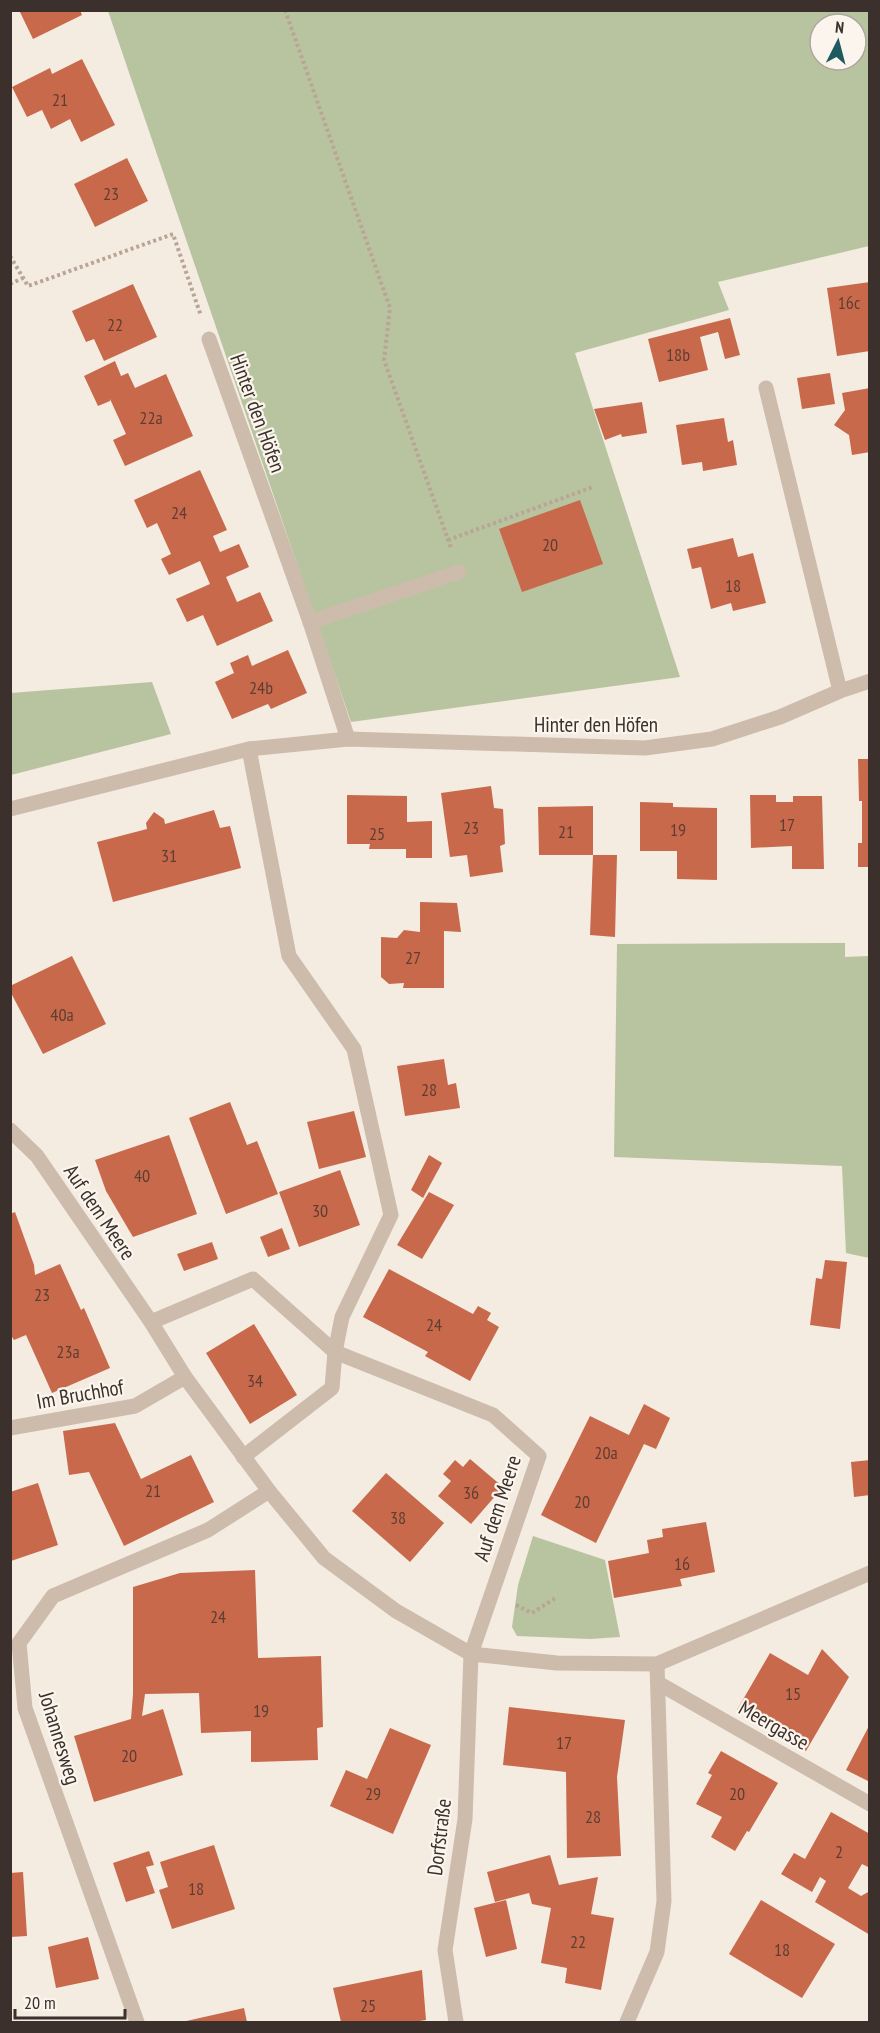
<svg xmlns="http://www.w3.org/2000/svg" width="880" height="2033" font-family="'PT Sans Narrow',sans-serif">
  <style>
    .green { fill: #b8c4a0; fill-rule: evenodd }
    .building { fill: #c8694b }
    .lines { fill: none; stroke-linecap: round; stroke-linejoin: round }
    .path { stroke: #b9a596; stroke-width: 4; stroke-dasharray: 3 3; stroke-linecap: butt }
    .service { stroke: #cdbbac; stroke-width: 15 }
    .minor { stroke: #cdbbac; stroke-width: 15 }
    .labels { text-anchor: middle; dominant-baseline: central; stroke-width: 4.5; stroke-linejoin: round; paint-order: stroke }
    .number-label { font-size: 18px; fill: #5e3e33 }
    .street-label { font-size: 21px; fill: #3b302b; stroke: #fbf5ee }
  </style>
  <rect width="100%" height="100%" fill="#f4ebe1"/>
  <g class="green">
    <path d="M108,11H869V246L718,282L729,310L575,353L680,677L351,722ZM820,24H856V60H820Z"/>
    <path d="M152,682L171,734L11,775V693Z"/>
    <path d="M845,943V957L869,956V1258L846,1253L842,1166L614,1157L617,944Z"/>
    <path d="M533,1536L605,1560L620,1637L590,1639L517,1636L512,1627L518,1585Z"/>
  </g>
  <g class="building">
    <path d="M19,10H80L82,15L33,39Z"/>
    <path d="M82,59L115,125L81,142L70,119L51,129L42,110L27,117L12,87L50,68L52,74Z"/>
    <path d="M127,158L148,201L95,227L74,184Z"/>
    <path d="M870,282V351L837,356L827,288Z"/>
    <path d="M133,284L157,337L104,361L94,339L86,342L72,311Z"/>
    <path d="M730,318L740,355L725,359L718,332L700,337L708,370L659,382L648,339Z"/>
    <path d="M115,361L121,376L128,373L135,388L166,374L193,436L125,466L113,440L126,434L110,399V401L98,406L84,376Z"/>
    <path d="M830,373L835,404L802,409L797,378Z"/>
    <path d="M870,388V452L852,455L849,435L834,425L845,410L842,393Z"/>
    <path d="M642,402L647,433L622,437L621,434L605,440L594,409Z"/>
    <path d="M724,418L728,442L733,440L737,465L703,471L702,462L682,465L676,425Z"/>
    <path d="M200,470L227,530L213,536L220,552L239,544L249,567L226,577L237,602L260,592L273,621L217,646L203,615L187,622L176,599L210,584L200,561L169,575L161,559L171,554L157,523L147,528L134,500Z"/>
    <path d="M580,500L603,564L522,592L499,529Z"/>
    <path d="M733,538L738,557L753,553L766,603L733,611L731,603L711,609L701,567L692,569L687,549Z"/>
    <path d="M288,650L307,693L271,709L268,704L232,719L215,682L234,673L230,663L248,655L252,666Z"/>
    <path d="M858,759H870V867H858V843H862V801H859Z"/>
    <path d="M491,786L494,808L503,809L505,844L500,846L503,872L470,877L467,855L450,857L441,793Z"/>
    <path d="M347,795L407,796V822L432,821V858H406V849H369L370,844H347Z"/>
    <path d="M750,795H776V802H793V796H822L824,869H792V846L751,848Z"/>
    <path d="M640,802L673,803V807L717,808V880L677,879V851H640Z"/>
    <path d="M593,806V855H617L615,937L590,935L593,855H539L538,807Z"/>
    <path d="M214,810L220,828L230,826L241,868L113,902L97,842L147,829L146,823L154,812L164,819L165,824Z"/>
    <path d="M420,902L457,903L461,932L444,931V988H403L404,983L389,984L381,977V937L397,938L404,930L420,932Z"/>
    <path d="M72,956L106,1024L43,1054L10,991V986Z"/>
    <path d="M444,1059L448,1085L456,1083L460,1108L405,1116L397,1066Z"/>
    <path d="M230,1102L247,1145L257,1141L278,1194L226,1214L189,1118Z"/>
    <path d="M354,1111L366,1157L319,1169L307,1122Z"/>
    <path d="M169,1135L197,1214L133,1237L106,1191L95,1160Z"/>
    <path d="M429,1155L442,1163L423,1198L411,1190Z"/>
    <path d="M340,1170L360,1225L299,1247L279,1192Z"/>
    <path d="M429,1192L454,1205L422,1259L397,1245Z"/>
    <path d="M15,1212L34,1265L35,1275L60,1264L81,1310L84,1308L110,1368L52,1393L26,1335L14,1340L10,1334V1214Z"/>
    <path d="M282,1228L290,1249L268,1257L260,1237Z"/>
    <path d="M212,1242L218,1259L184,1271L177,1254Z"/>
    <path d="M825,1260L847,1262L840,1329L810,1325L816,1278L822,1279Z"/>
    <path d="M389,1269L473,1314L478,1306L491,1313L487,1320L499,1327L470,1381L425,1356L428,1352L363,1317Z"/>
    <path d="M254,1324L297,1395L250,1424L206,1353Z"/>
    <path d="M644,1404L670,1418L656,1449L644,1444L596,1543L541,1515L590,1416L629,1435Z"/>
    <path d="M115,1423L141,1479L191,1455L214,1502L124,1546L89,1472L69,1475L63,1431Z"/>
    <path d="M470,1459L503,1487L471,1524L438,1496L451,1481L443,1474L455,1460L463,1467Z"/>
    <path d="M870,1460V1495L854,1497L851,1462Z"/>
    <path d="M386,1473L444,1523L410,1562L352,1511Z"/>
    <path d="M38,1483L58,1545L11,1561L10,1492Z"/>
    <path d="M706,1522L715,1572L680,1579L682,1586L614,1598L608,1561L649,1553L647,1540L663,1537L662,1529Z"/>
    <path d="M255,1570L258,1658L321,1656L323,1727L317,1728L318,1760L251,1762V1731L201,1733L199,1693L145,1694L142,1716L163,1709L183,1775L94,1802L74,1736L131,1719L133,1694V1587L180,1573Z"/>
    <path d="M822,1649L849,1677L806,1751L737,1710L770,1653L808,1675Z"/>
    <path d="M509,1707L625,1720L617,1777L621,1856L567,1858L566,1772L503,1765Z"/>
    <path d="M870,1724V1782L846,1770Z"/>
    <path d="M390,1728L431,1745L393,1834L330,1806L346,1770L367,1779Z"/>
    <path d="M721,1751L778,1783L749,1832L747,1831L735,1851L711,1837L722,1817L696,1804L712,1775L708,1773Z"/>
    <path d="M831,1812L870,1834V1868L862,1864L848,1888L861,1896L870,1891V1935L815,1902L826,1881L820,1877L812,1892L781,1874L794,1853L805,1859Z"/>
    <path d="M214,1845L235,1909L172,1929L159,1890L168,1887L160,1862Z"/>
    <path d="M149,1851L154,1865L146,1867L155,1893L126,1902L113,1863Z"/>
    <path d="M550,1855L559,1885L598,1877L591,1914L614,1918L601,1990L565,1983L567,1968L541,1963L551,1908L532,1904L529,1893L495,1902L487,1872Z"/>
    <path d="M23,1872L27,1936L10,1937V1873Z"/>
    <path d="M506,1900L517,1949L486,1957L474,1908Z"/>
    <path d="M761,1900L835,1944L802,1998L729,1954Z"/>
    <path d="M88,1937L99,1979L56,1988L48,1947Z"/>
    <path d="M422,1970L426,2020L413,2022H341L333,1988Z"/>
    <path d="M244,2008L247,2022H182Z"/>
  </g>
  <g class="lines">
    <g class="path">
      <path d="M285,10L390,308L384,360L451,548"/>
      <path d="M10,256L28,286L173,234L201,316"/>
      <path d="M10,284L23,278"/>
      <path d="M448,540L593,487"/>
      <path d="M516,1605L532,1613L557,1597"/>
    </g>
    <path class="service" d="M310,622L459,572"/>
    <g class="minor">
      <path d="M209,339L310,622L348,739"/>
      <path d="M766,388L840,691"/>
      <path d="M10,809L249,749L348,739L645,748L712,739L780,717L840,691L870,681"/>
      <path d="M10,1130L37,1156L151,1322L185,1377L269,1491L324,1558L396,1611L471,1654L557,1663L657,1664L870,1573"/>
      <path d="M151,1322L253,1279L335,1352L493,1415L539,1456L471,1654L465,1819L445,1950L456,2022"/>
      <path d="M10,1428L135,1406L185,1377"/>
      <path d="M243,1457L332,1388L335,1352L342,1317L391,1215L354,1049L289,956L249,749"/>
      <path d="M658,1683L870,1804"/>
      <path d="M137,2022L25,1708L19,1643L53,1596L208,1530L269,1491"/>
      <path d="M627,2022L657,1952L664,1901L657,1664"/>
    </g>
  </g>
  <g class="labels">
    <g class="number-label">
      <text x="60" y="99">21</text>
      <text x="111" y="193">23</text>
      <text x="849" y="302">16c</text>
      <text x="115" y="324">22</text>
      <text x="678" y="354">18b</text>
      <text x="151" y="417">22a</text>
      <text x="179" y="512">24</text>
      <text x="550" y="544">20</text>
      <text x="733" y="585">18</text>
      <text x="261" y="687">24b</text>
      <text x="787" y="824">17</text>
      <text x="471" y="827">23</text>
      <text x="678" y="829">19</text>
      <text x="566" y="831">21</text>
      <text x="377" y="833">25</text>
      <text x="169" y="855">31</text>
      <text x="413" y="957">27</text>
      <text x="62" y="1014">40a</text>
      <text x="429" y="1089">28</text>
      <text x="142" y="1175">40</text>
      <text x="320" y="1210">30</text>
      <text x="42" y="1294">23</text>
      <text x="434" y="1324">24</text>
      <text x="68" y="1351">23a</text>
      <text x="255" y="1380">34</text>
      <text x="606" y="1452">20a</text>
      <text x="153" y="1490">21</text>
      <text x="471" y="1492">36</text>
      <text x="582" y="1501">20</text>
      <text x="398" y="1517">38</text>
      <text x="682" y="1563">16</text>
      <text x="218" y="1616">24</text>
      <text x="793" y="1693">15</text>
      <text x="261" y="1710">19</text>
      <text x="564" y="1742">17</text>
      <text x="129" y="1755">20</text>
      <text x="373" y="1793">29</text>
      <text x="737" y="1793">20</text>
      <text x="593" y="1816">28</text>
      <text x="839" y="1851">2</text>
      <text x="196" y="1888">18</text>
      <text x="578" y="1941">22</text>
      <text x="782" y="1949">18</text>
      <text x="368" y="2005">25</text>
    </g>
    <g class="street-label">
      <text transform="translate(258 413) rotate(70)">Hinter den Höfen</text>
      <text x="596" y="724">Hinter den Höfen</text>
      <text transform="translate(100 1212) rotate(56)">Auf dem Meere</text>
      <text transform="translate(80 1394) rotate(-10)">Im Bruchhof</text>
      <text transform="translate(497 1508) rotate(-72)">Auf dem Meere</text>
      <text transform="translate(774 1725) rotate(30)">Meergasse</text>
      <text transform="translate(60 1738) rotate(73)">Johannesweg</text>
      <text transform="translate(439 1837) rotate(-83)">Dorfstraße</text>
    </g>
  </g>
  <rect width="880" height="2033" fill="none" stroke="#3b302b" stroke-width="24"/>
  <g transform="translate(838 42) rotate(6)"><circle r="28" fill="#fbf5ee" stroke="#aea6a0" stroke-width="1.5"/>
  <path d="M0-4.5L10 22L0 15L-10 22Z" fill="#1f5a5e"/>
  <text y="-9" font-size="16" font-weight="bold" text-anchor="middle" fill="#3b302b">N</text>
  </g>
  <path d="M15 2009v9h110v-9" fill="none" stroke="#3b302b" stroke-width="3"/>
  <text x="24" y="2009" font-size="18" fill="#3b302b" stroke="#fbf5ee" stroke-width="4.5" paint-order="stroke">20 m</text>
</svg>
